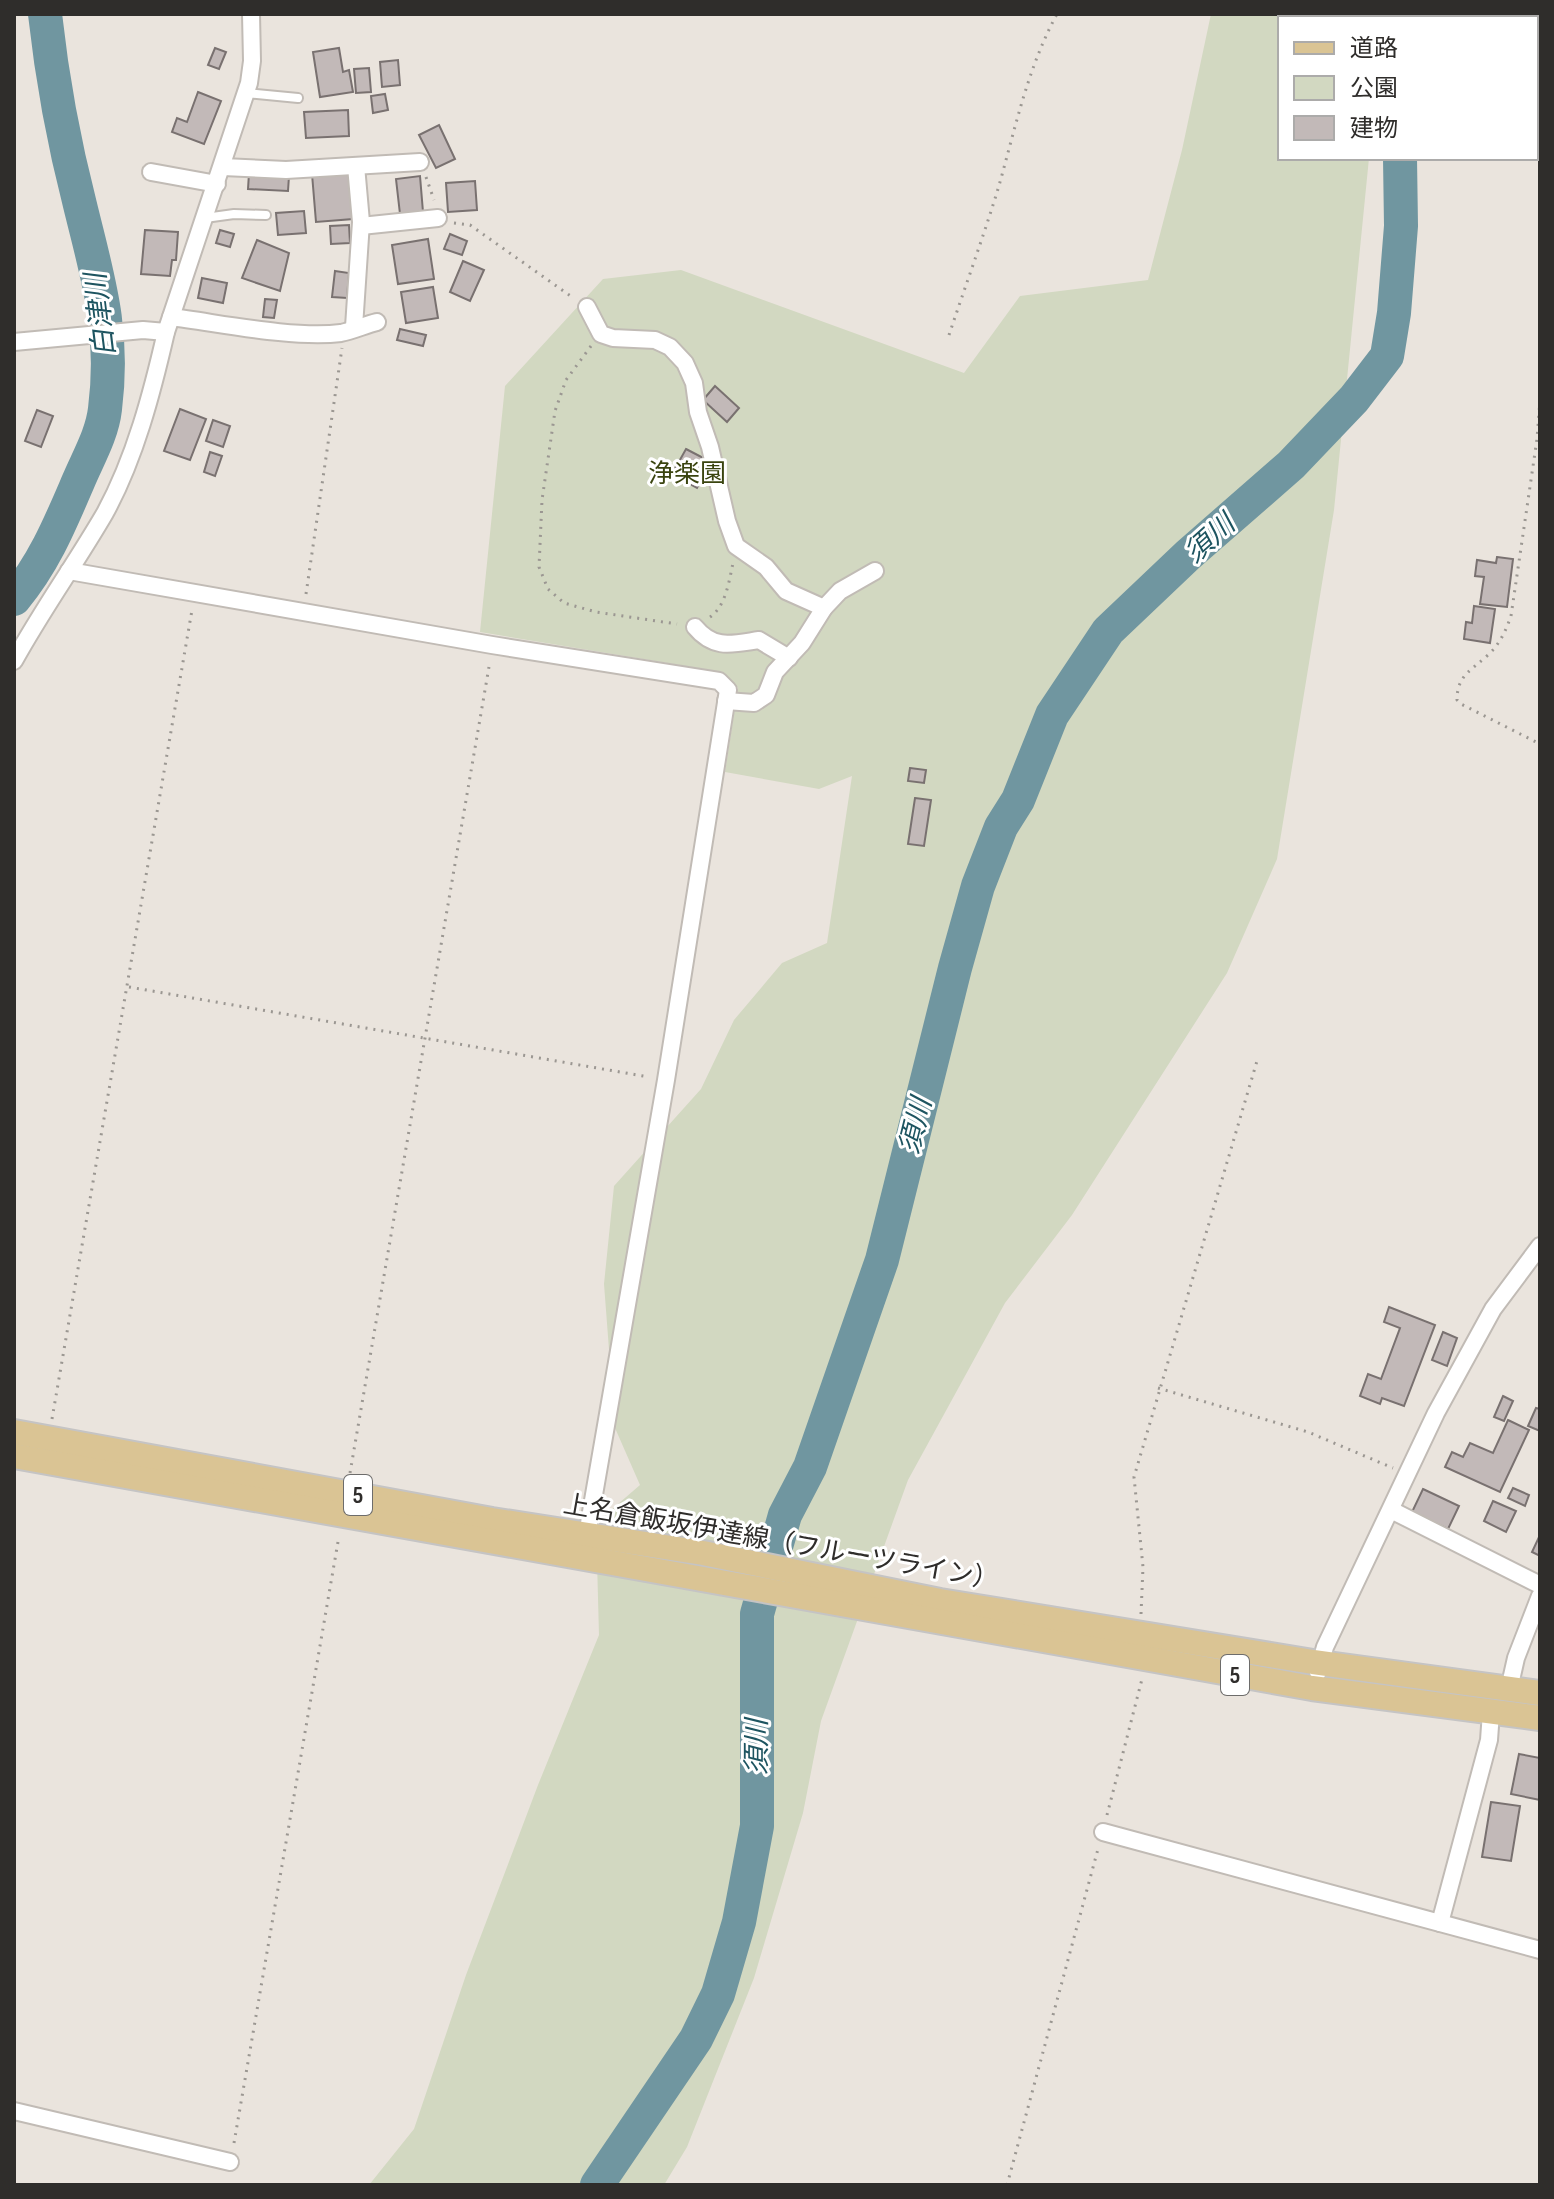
<svg xmlns="http://www.w3.org/2000/svg" width="1554" height="2199" font-family="'Sofia Sans Condensed','Noto Sans JP',sans-serif">
  <style>
    .green { fill: #d2d8c1 }
    .lines { fill: none; stroke-linecap: round; stroke-linejoin: round }
    .stream { stroke: #7096a0; stroke-width: 6 }
    .river { stroke: #7096a0; stroke-width: 34 }
    .building { fill: #c2b9b8; stroke: #797170; stroke-width: 2 }
    .lane-casing { stroke: #c1bbb5; stroke-width: 12 }
    .street-casing { stroke: #c1bbb5; stroke-width: 20 }
    .primary-casing { stroke: #c5c4c4; stroke-width: 28 }
    .path { stroke: #9b9792; stroke-width: 3; stroke-dasharray: 2 6; stroke-linecap: butt }
    .lane { stroke: #fff; stroke-width: 8 }
    .street { stroke: #fff; stroke-width: 16 }
    .primary { stroke: #dac494; stroke-width: 24 }
    .labels { text-anchor: middle; dominant-baseline: central; stroke-width: 6; stroke-linejoin: round; paint-order: stroke }
    .shield { fill: #fff; stroke: #6d6c6b; stroke-width: 2 }
    .shield-label { font-size: 24px; font-weight: bold; fill: #2f2d2b }
    .park-label { font-size: 26px; fill: #3a440f; stroke: #fff }
    .street-label { font-size: 26px; fill: #2f2d2b; stroke: #fff }
    .water-label { font-size: 28px; font-style: italic; fill: #1d5460; stroke: #fff }
  </style>
  <rect width="100%" height="100%" fill="#eae4dd"/>
  <path class="green" d="M1211,14H1356L1361,18H1280V158H1369L1334,510L1277,859L1227,973L1072,1215L1005,1303L908,1480L821,1721L803,1813L754,1978L687,2147L664,2185H369L414,2129L466,1975L538,1785L599,1635L596,1523L640,1485L615,1428L604,1284L614,1186L701,1089L734,1020L782,963L827,943L852,776L819,789L725,772L738,688L722,672L480,632L505,386L603,279L681,270L964,373L1020,296L1148,280L1182,150Z"/>
  <g class="lines">
    <path class="stream" d="M1400,18V14"/>
    <g class="river">
      <path d="M1462,18L1465,14"/>
      <path d="M14,599C44,563 60,524 78,482C88,458 102,435 105,409C115,330 98,279 80,205C64,143 52,78 45,14"/>
      <path d="M597,2185L696,2039L718,1994L739,1922L757,1826V1614L785,1515L810,1467L882,1260L955,968L978,886L1001,827L1018,800L1052,715L1108,631L1188,555L1291,465L1354,399L1387,356L1394,313L1401,226L1400,158"/>
    </g>
  </g>
  <g class="building">
    <path d="M215,48L226,52L219,69L208,65Z"/>
    <path d="M339,48L343,72L349,70L353,92L320,97L313,52Z"/>
    <path d="M398,60L400,85L382,87L380,62Z"/>
    <path d="M369,68L371,92L356,93L354,69Z"/>
    <path d="M198,92L221,101L204,144L172,132L177,118L187,122Z"/>
    <path d="M385,94L388,110L373,113L371,96Z"/>
    <path d="M348,110L349,136L306,138L304,112Z"/>
    <path d="M439,125L455,159L436,168L419,135Z"/>
    <path d="M350,171L353,219L316,222L312,174Z"/>
    <path d="M249,173L289,176L288,191L248,189Z"/>
    <path d="M420,176L423,212L400,214L396,179Z"/>
    <path d="M475,181L477,210L448,212L446,183Z"/>
    <path d="M304,211L306,233L278,235L276,213Z"/>
    <path d="M349,225L350,243L331,244L330,226Z"/>
    <path d="M145,230L178,232L176,260H172L170,276L141,274Z"/>
    <path d="M220,230L234,234L230,247L216,243Z"/>
    <path d="M450,234L467,241L462,255L444,249Z"/>
    <path d="M428,239L434,279L398,284L392,245Z"/>
    <path d="M257,240L289,253L280,291L242,278Z"/>
    <path d="M463,261L484,270L470,301L450,292Z"/>
    <path d="M335,271L349,273L347,298L332,297Z"/>
    <path d="M202,278L227,283L223,303L198,298Z"/>
    <path d="M433,287L438,318L406,323L401,292Z"/>
    <path d="M265,299L277,300L274,318L263,317Z"/>
    <path d="M400,329L426,335L423,346L397,340Z"/>
    <path d="M715,386L739,408L727,422L703,400Z"/>
    <path d="M180,409L206,419L190,460L164,451Z"/>
    <path d="M37,410L53,416L41,447L25,441Z"/>
    <path d="M213,420L230,426L223,447L206,441Z"/>
    <path d="M686,449L711,462L697,488L672,474Z"/>
    <path d="M210,452L222,456L215,476L204,472Z"/>
    <path d="M1497,557L1513,559L1507,607L1480,604L1484,577L1475,576L1477,560L1496,563Z"/>
    <path d="M1474,606L1495,609L1490,643L1464,639L1466,622L1472,623Z"/>
    <path d="M910,768L926,770L924,783L908,781Z"/>
    <path d="M915,798L931,800L924,846L908,844Z"/>
    <path d="M1389,1307L1435,1325L1404,1406L1382,1398L1380,1404L1360,1396L1368,1374L1381,1379L1400,1328L1384,1322Z"/>
    <path d="M1443,1332L1457,1338L1447,1366L1432,1360Z"/>
    <path d="M1503,1396L1513,1401L1504,1421L1494,1417Z"/>
    <path d="M1536,1408L1540,1409V1431L1528,1426Z"/>
    <path d="M1508,1420L1529,1430L1500,1492L1445,1467L1452,1452L1463,1457L1470,1443L1493,1453Z"/>
    <path d="M1513,1488L1529,1495L1525,1506L1508,1498Z"/>
    <path d="M1423,1489L1459,1506L1448,1529L1412,1512Z"/>
    <path d="M1493,1501L1516,1511L1506,1532L1484,1521Z"/>
    <path d="M1540,1535V1556L1532,1552Z"/>
    <path d="M1519,1754L1540,1758V1800L1511,1794Z"/>
    <path d="M1491,1802L1520,1806L1511,1861L1482,1857Z"/>
  </g>
  <g class="lines">
    <defs>
      <g id="lane">
        <path d="M246,93L298,98"/>
        <path d="M205,218L234,214L266,215"/>
      </g>
      <g id="street">
        <path d="M223,167L286,170L420,162"/>
        <path d="M151,172L217,184"/>
        <path d="M361,226L438,218"/>
        <path d="M587,307L601,334L613,338L655,340L670,347L685,363L694,383L698,412L710,447L727,521L736,546L766,567L786,591L824,608"/>
        <path d="M171,317C219,323 294,339 341,333C352,331 365,325 377,322"/>
        <path d="M354,327L361,222L356,166"/>
        <path d="M14,342L143,330L166,332"/>
        <path d="M69,571L492,645L719,681L728,690L666,1080L587,1535"/>
        <path d="M695,627C714,650 732,644 759,640L789,658"/>
        <path d="M14,661C42,610 76,563 105,513C135,458 152,393 166,332L249,83L252,61L251,14"/>
        <path d="M726,701L754,703L766,695L775,672L802,643L824,608L840,591L875,571"/>
        <path d="M1391,1510L1540,1585"/>
        <path d="M1318,1672L1325,1647L1436,1413L1493,1309L1540,1246"/>
        <path d="M1509,1689L1516,1658L1540,1596"/>
        <path d="M1103,1832L1540,1950"/>
        <path d="M1440,1923L1489,1740L1491,1712"/>
        <path d="M14,2111L230,2162"/>
      </g>
      <g id="primary">
        <path d="M14,1432L492,1520L703,1553L940,1601L1313,1662L1540,1693"/>
        <path d="M14,1456L1312,1688L1540,1718"/>
      </g>
    </defs>
    <use href="#lane" class="lane-casing"/>
    <use href="#street" class="street-casing"/>
    <use href="#primary" class="primary-casing"/>
    <g class="path">
      <path d="M426,177L434,200"/>
      <path d="M454,223L470,225L572,297"/>
      <path d="M949,335C965,287 983,238 998,189C1015,130 1027,69 1057,14"/>
      <path d="M591,346L566,380L555,411L542,500L539,567L548,589L564,603L596,612L677,624"/>
      <path d="M1540,400L1537,439L1511,616C1506,630 1500,644 1488,655C1472,670 1457,675 1457,700L1461,704L1540,744"/>
      <path d="M306,594L342,348"/>
      <path d="M710,617C726,606 729,581 733,563"/>
      <path d="M129,987L649,1077"/>
      <path d="M1158,1388L1308,1432L1393,1468"/>
      <path d="M52,1419L192,610"/>
      <path d="M350,1473L490,661"/>
      <path d="M1141,1614L1143,1567L1134,1477L1257,1061"/>
      <path d="M1107,1815L1142,1679"/>
      <path d="M234,2143L339,1536"/>
      <path d="M1007,2185L1098,1849"/>
    </g>
    <use href="#lane" class="lane"/>
    <use href="#street" class="street"/>
    <use href="#primary" class="primary"/>
  </g>
  <g class="labels">
    <g class="shield">
      <rect x="344" y="1475" width="28" height="40" rx="6"/>
      <rect x="1221" y="1655" width="28" height="40" rx="6"/>
    </g>
    <g class="shield-label">
      <text x="358" y="1495">5</text>
      <text x="1235" y="1675">5</text>
    </g>
    <g class="park-label">
      <text x="687" y="474">浄楽園</text>
    </g>
    <g class="street-label">
      <text transform="translate(781 1543) rotate(10)">上名倉飯坂伊達線（フルーツライン）</text>
    </g>
    <g class="water-label">
      <text transform="translate(101 315) rotate(-97)">白津川</text>
      <text transform="translate(1210 539) rotate(-42)">須川</text>
      <text transform="translate(916 1126) rotate(-76)">須川</text>
      <text transform="translate(757 1747) rotate(-90)">須川</text>
    </g>
  </g>
  <rect width="1554" height="2199" fill="none" stroke="#2f2d2b" stroke-width="32"/>
  <rect x="1278" y="16" width="260" height="144" fill="#ffffff" stroke="#acabaa" stroke-width="2"/>
  <rect x="1294" y="42" width="40" height="12" fill="#dac494" stroke="#acabaa" stroke-width="2"/>
  <text x="1350" y="56" font-size="24" fill="#2f2d2b">道路</text>
  <rect x="1294" y="76" width="40" height="24" fill="#d2d8c1" stroke="#acabaa" stroke-width="2"/>
  <text x="1350" y="96" font-size="24" fill="#2f2d2b">公園</text>
  <rect x="1294" y="116" width="40" height="24" fill="#c2b9b8" stroke="#acabaa" stroke-width="2"/>
  <text x="1350" y="136" font-size="24" fill="#2f2d2b">建物</text>
</svg>
